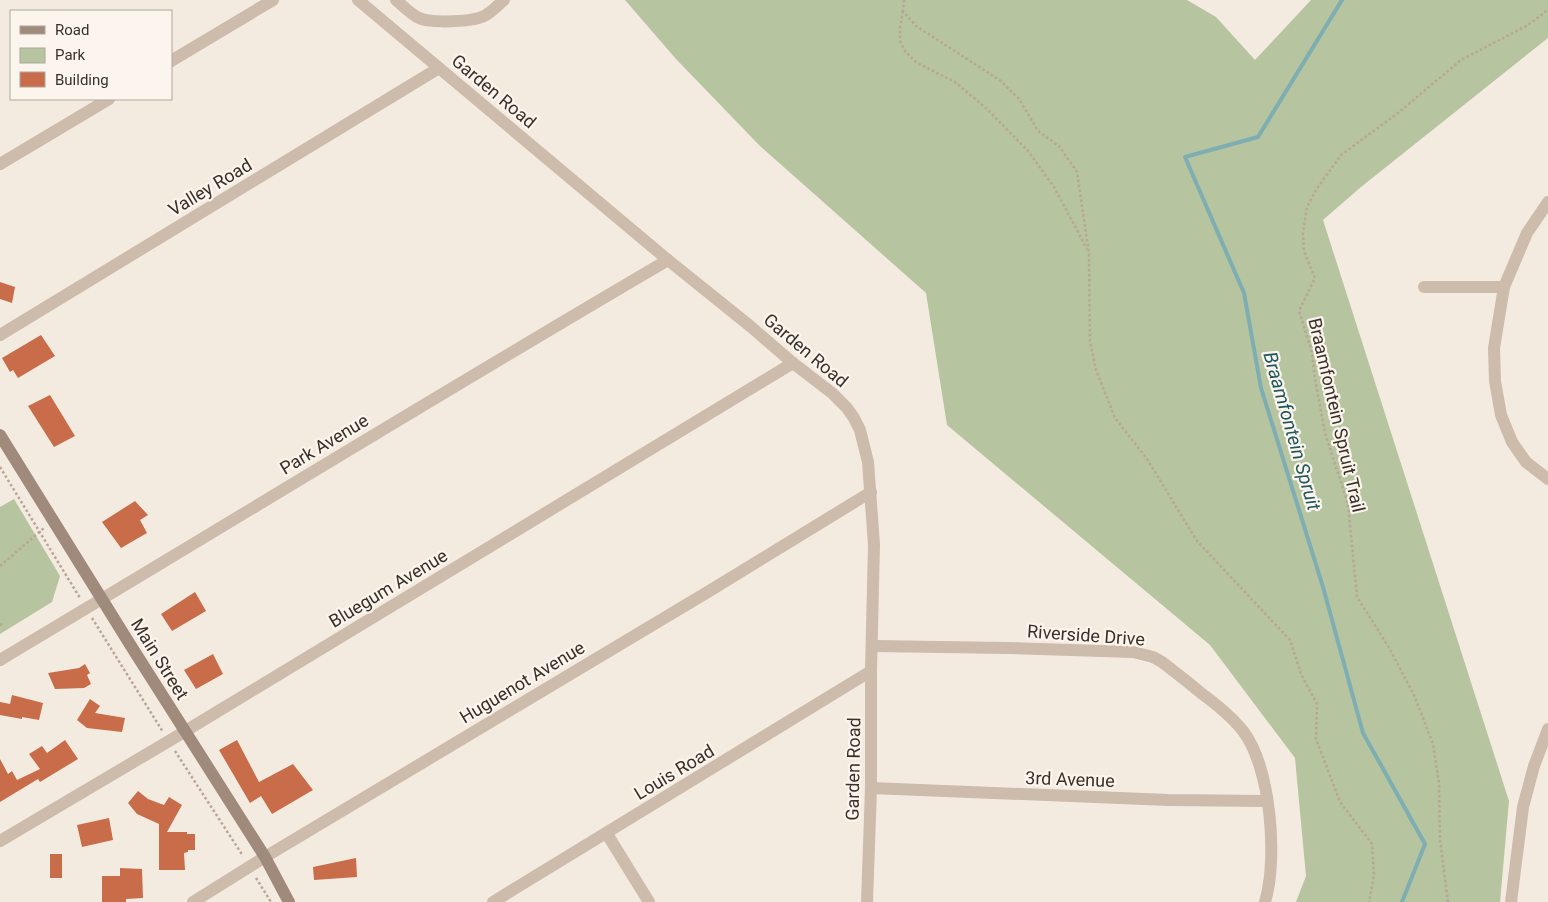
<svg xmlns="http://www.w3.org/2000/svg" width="1548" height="902" font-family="Roboto,sans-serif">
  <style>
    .green { fill: #b6c49f }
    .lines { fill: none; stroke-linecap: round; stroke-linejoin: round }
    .stream { stroke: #7eaeb2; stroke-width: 4 }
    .building { fill: #c86c49 }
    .path { stroke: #b9a595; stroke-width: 2.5; stroke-dasharray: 2.5 2.5; stroke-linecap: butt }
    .street { stroke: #cdbbab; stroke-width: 12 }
    .secondary { stroke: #a08a7c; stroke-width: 12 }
    .labels { text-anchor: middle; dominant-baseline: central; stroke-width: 4.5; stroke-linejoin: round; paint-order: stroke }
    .street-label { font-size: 18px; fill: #3a302a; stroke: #fbf5ed }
    .water-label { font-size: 19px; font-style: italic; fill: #1e575d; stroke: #fbf5ed }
  </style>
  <rect width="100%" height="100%" fill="#f4ebe0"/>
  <g class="green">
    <path d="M625,0H1187L1216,17L1255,60L1311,0H1548V38L1361,187L1323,220L1509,801L1500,902H1296L1306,876L1295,758L1210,645L947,425L926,293L760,146L676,59Z"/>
    <path d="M14,499L60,576L52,602L0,634V507Z"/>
  </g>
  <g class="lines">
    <path class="stream" d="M1342,0L1258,137L1185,157L1244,293L1261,388L1323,587L1363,733L1425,844L1402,902"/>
  </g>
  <g class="building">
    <path d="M0,282L15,287L12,303L0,299Z"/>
    <path d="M41,335L55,356L18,378L13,370L10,372L2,358Z"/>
    <path d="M50,395L75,436L54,447L28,406Z"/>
    <path d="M135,501L148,515L140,520L147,533L121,548L102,522Z"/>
    <path d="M195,592L206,611L172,631L161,614Z"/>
    <path d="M213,654L223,674L196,689L184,670Z"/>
    <path d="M85,664L90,673L87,675L91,684L84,688L55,689L48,673L79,668Z"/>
    <path d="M12,695L43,703L39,720L22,717V719L0,715V702L10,704Z"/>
    <path d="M90,699L100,706L95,713L125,718L122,732L87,728L77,720Z"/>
    <path d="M65,740L78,759L40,782L38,779L0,802V759L8,774L12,771L17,780L40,769L29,754L42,746L47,753Z"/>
    <path d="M237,740L259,782L293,764L313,790L272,814L261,796L250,803L219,750Z"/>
    <path d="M138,791L148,799L164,805L169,797L182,805L167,832H187V834H195V850H188V852L184,853L185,870H159V824L137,814L128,803Z"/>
    <path d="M109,818L113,840L82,847L77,825Z"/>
    <rect x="50" y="854" width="12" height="24"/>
    <path d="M356,858L357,877L314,880L313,867Z"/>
    <path d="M120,868L142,869L143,898L126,899V902H102V876H120Z"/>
  </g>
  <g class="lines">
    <g class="path">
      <path d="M904,0L903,11L916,26L1001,81L1019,99L1038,131L1059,146L1077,172L1089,253L1090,341L1096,370L1115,418L1147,459L1197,541L1290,640L1301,674L1317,704L1316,739L1340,802L1372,844L1374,875L1369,902"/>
      <path d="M903,11L900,28V41L905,51L917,63L955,82L986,108L1028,151L1054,187L1087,249"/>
      <path d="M0,467L80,598"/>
      <path d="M0,566L44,528"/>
      <path d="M92,618L163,732"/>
      <path d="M0,625L3,624"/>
      <path d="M175,751L243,856"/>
      <path d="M256,878L271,902"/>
      <path d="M1448,902L1440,840L1439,783L1433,744L1414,695L1388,646L1357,597L1348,504L1325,433L1315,379L1312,352L1299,311L1315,278L1304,251L1303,233L1307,207L1316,190L1341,155L1398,113L1461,60L1528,25L1548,10"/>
    </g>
    <g class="street">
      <path d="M358,0L668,260L750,326L793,363L832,393L847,408L854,418L860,430L868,462L874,545L871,671V788L867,902"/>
      <path d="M396,0C403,6 410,13 417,17C429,24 475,22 486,15C493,11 498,5 504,0"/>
      <path d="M171,61L273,0"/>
      <path d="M0,164L109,99"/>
      <path d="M1548,202L1527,233L1504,287L1494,348L1495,381L1501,415L1512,442L1526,462L1548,479"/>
      <path d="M1424,287H1504"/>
      <path d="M0,335L439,68"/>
      <path d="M873,646L1008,648L1133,652L1153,657L1162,662C1175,672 1188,682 1201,693C1216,704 1232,717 1243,731C1271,768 1278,859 1265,902"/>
      <path d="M0,660C223,527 444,391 668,260"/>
      <path d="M871,788L1168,800L1267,801"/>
      <path d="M607,834L649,902"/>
      <path d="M0,841L169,741L793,363"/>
      <path d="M193,902L265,857L711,590L871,492"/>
      <path d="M493,902L871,671"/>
      <path d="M1511,902L1523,807L1534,766L1548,729"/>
    </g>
    <path class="secondary" d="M0,435L131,646L265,857L289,902"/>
  </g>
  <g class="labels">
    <g class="street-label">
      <text transform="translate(494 91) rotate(40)">Garden Road</text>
      <text transform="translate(210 187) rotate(-31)">Valley Road</text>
      <text transform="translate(806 350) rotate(40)">Garden Road</text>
      <text transform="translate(1337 415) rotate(77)">Braamfontein Spruit Trail</text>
      <text transform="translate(324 444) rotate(-31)">Park Avenue</text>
      <text transform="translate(388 588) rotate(-31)">Bluegum Avenue</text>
      <text transform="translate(1086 635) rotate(4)">Riverside Drive</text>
      <text transform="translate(160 659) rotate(58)">Main Street</text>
      <text transform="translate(522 682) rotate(-31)">Huguenot Avenue</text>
      <text transform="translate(853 769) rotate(-89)">Garden Road</text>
      <text transform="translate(674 772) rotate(-31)">Louis Road</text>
      <text transform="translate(1070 779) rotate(2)">3rd Avenue</text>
    </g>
    <g class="water-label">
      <text transform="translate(1292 431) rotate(74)">Braamfontein Spruit</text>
    </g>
  </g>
  <rect x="10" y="10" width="162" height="90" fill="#fbf5ed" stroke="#aea69f"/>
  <rect x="20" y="26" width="25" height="8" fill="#a08a7c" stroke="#aea69f"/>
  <text x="55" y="35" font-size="15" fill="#3a302a">Road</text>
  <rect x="20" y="48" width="25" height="15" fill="#b6c49f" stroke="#aea69f"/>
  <text x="55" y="60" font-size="15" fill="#3a302a">Park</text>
  <rect x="20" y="72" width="25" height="15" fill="#c86c49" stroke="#aea69f"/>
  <text x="55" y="85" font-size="15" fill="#3a302a">Building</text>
</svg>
